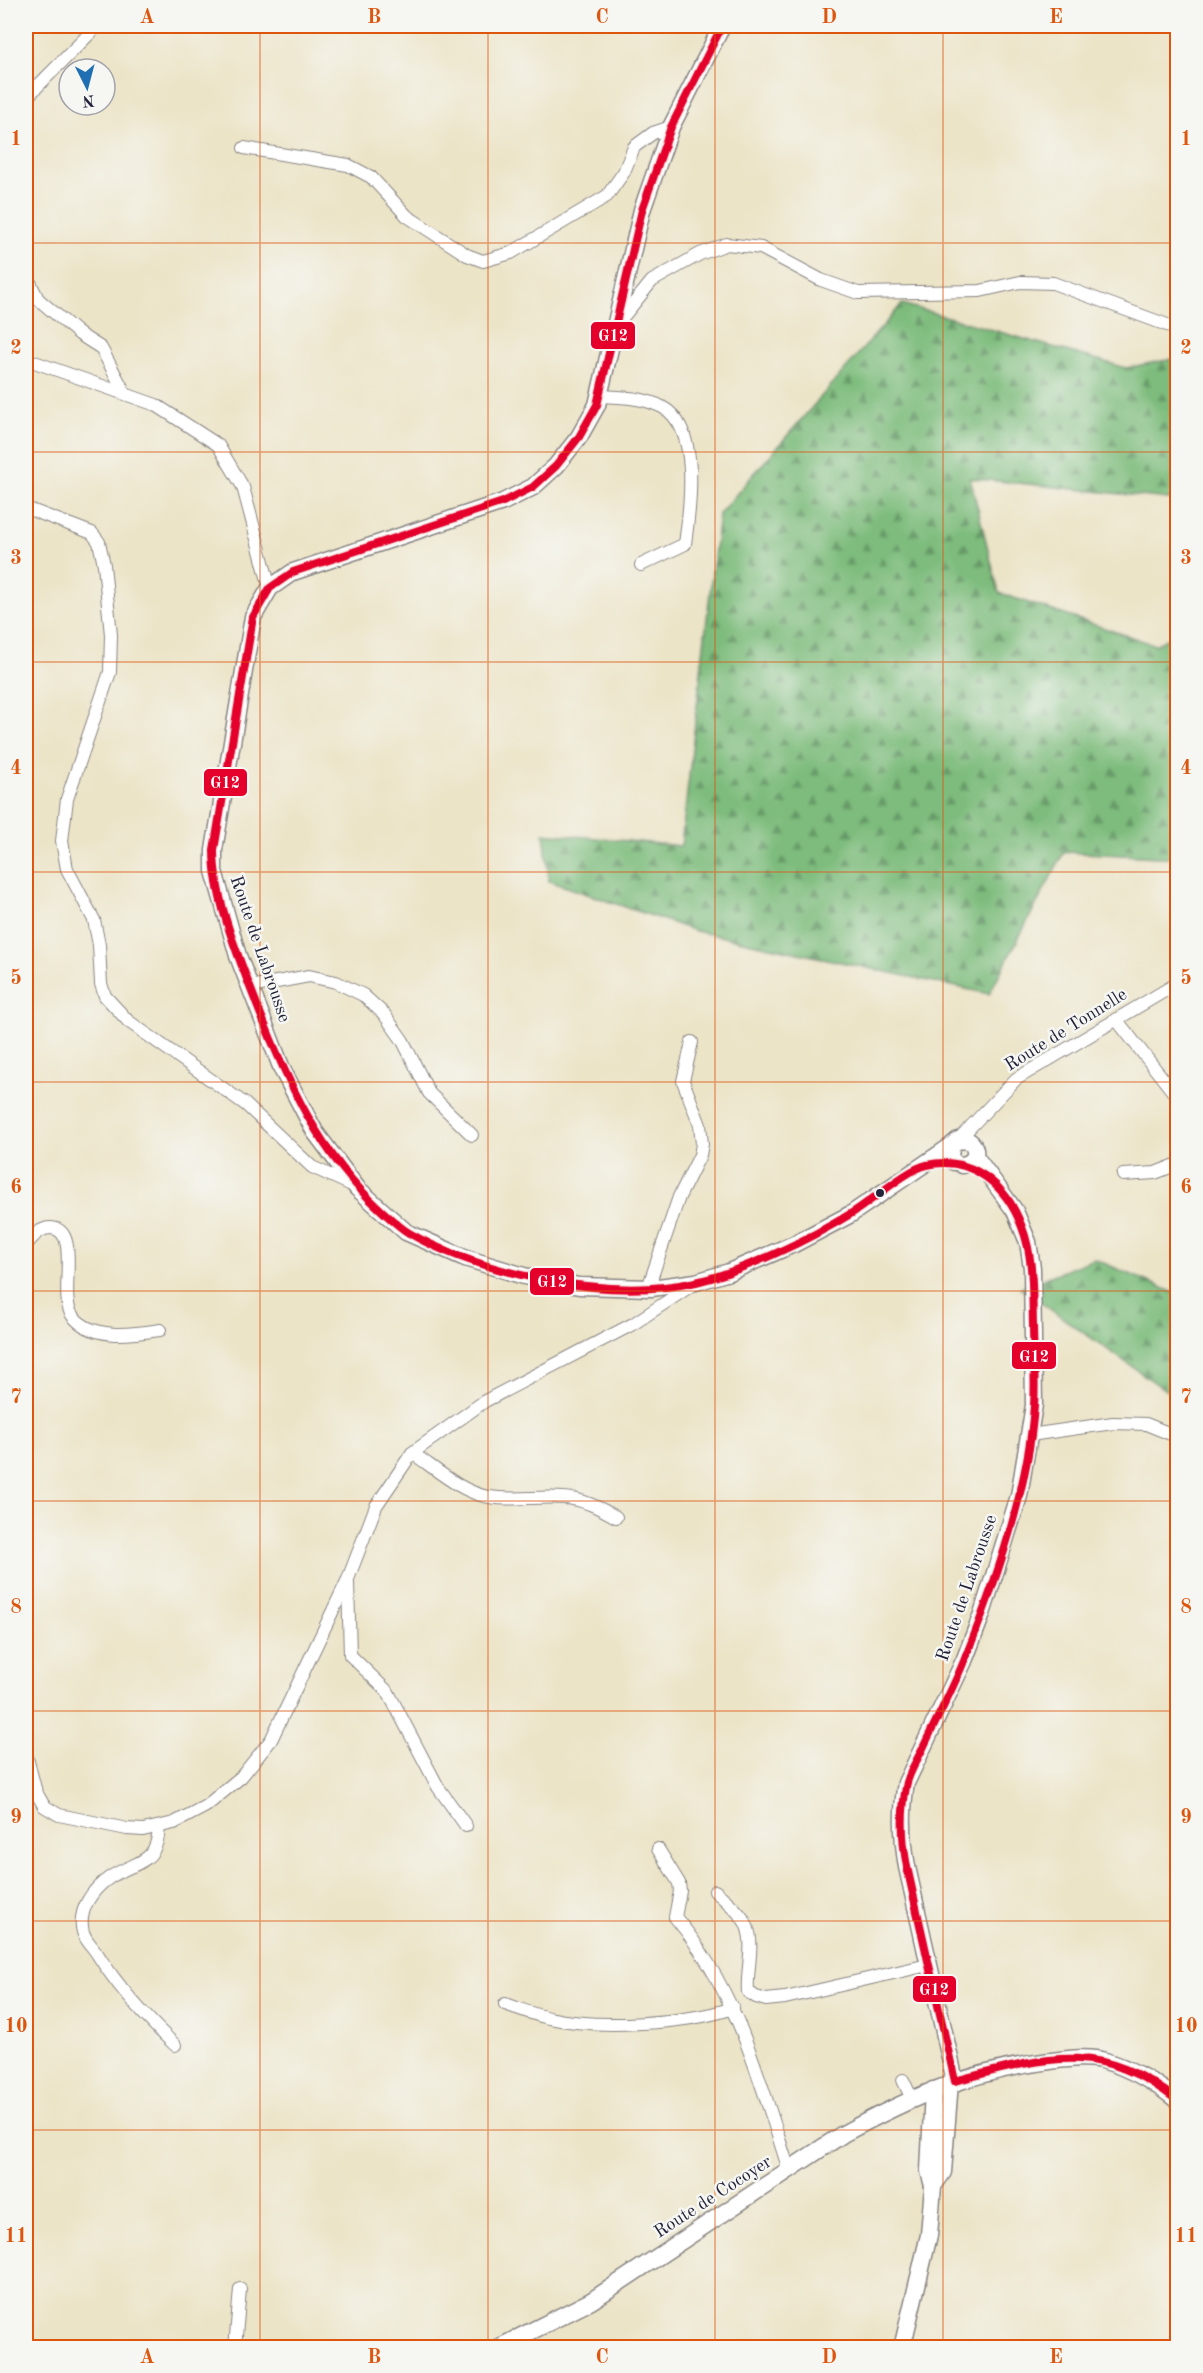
<svg xmlns="http://www.w3.org/2000/svg" width="1203" height="2373" font-family="'Old Standard TT',serif">
  <style>
    .forest { fill: url(#forest-firs); stroke: #506f5c; stroke-width: 1.5 }
    .lines { fill: none; stroke-linecap: round; stroke-linejoin: round }
    .street-casing { stroke: #878381; stroke-width: 14 }
    .secondary-casing { stroke: #878381; stroke-width: 19 }
    .street { stroke: #fff; stroke-width: 12 }
    .secondary { stroke: #fff; stroke-width: 16 }
    .bus-1-casing { stroke: #f6f6f2; stroke-width: 12 }
    .bus-1 { stroke: #e4002b; stroke-width: 8 }
    .grid { fill: none; stroke: #de560e; stroke-width: 1.5; stroke-opacity: 0.55 }
    .bus-dot { fill: #22223b; stroke: #f6f6f2; stroke-width: 2 }
    .labels { text-anchor: middle; dominant-baseline: central; stroke-width: 5; stroke-linejoin: round; paint-order: stroke }
    .street-label { font-size: 18px; fill: #22223b; stroke: #f6f6f2 }
    .line-badge { stroke: #f6f6f2; stroke-width: 2 }
    .badge-label { font-size: 16px; text-anchor: middle; font-weight: bold; fill: #fff }
    .neatline { fill: none; stroke: #de560e; stroke-width: 2 }
    .grid-label { font-size: 20px; text-anchor: middle; font-weight: bold; fill: #de560e }
  </style>
  <defs>
    <pattern id="forest-firs" width="22" height="20" patternUnits="userSpaceOnUse" patternTransform="scale(1.5)"><rect width="22" height="20" fill="#7dbc7c"/><path d="M5 1l3.5 6h-7zM16 11l3.5 6h-7z" fill="#669867"/></pattern>
  </defs>
  <rect width="100%" height="100%" fill="#f6f6f2"/>
  <filter id="ink" filterUnits="userSpaceOnUse"><feTurbulence type="fractalNoise" baseFrequency=".0167" numOctaves="2"/><feDisplacementMap in="SourceGraphic" scale="12" xChannelSelector="R" yChannelSelector="G"/><feConvolveMatrix kernelMatrix="1 2 1 2 8 2 1 2 1" color-interpolation-filters="sRGB"/></filter>
  <filter id="wash" filterUnits="userSpaceOnUse"><feTurbulence type="fractalNoise" baseFrequency=".008" numOctaves="4" result="noise"/><feDisplacementMap in="SourceGraphic" scale="24" xChannelSelector="R" yChannelSelector="G"/><feGaussianBlur stdDeviation="1.35" result="paint"/><feColorMatrix in="noise" values="0 0 0 0 0 0 0 0 0 0 0 0 0 0 0 0 0 1.4 0 .05"/><feComposite in="paint" operator="in"/></filter>
  <g filter="url(#wash)">
    <rect width="100%" height="100%" fill="#ece4c7"/>
    <g class="forest">
      <path d="M902,304L1126,368L1177,358V500L970,478L999,593L1155,645L1178,633L1177,858L1064,852L989,994L696,931L549,881L544,833L681,846L719,514Z"/>
      <path d="M1094,1259L1177,1294V1398L1020,1288Z"/>
    </g>
  </g>
  <g filter="url(#ink)">
    <g class="lines">
      <defs>
        <g id="street">
          <path d="M707,26L716,34"/>
          <path d="M26,98L97,26"/>
          <path d="M244,148L348,165L371,177L407,216L467,255L483,261L511,253L607,196L624,172L634,147L653,133L671,127"/>
          <path d="M26,274L38,299L79,334L101,348L125,393"/>
          <path d="M618,323L652,281L700,254L727,244L761,248L821,280L858,293L980,291L1020,282L1053,283L1178,329"/>
          <path d="M26,359L156,405L218,445L243,487L270,588"/>
          <path d="M599,396C620,397 642,397 662,407C701,427 690,508 685,544L641,565"/>
          <path d="M26,508L92,533L99,542L104,565L111,635L110,672L67,799L62,841L67,869L94,920L99,945L101,984L105,996L128,1021L245,1104L312,1167L356,1187"/>
          <path d="M250,987L309,976L336,982L363,995L384,1014L403,1041L429,1093L472,1135"/>
          <path d="M1116,1019L1178,1098"/>
          <path d="M958,1140L1016,1079L1178,983"/>
          <path d="M1123,1175L1155,1173L1178,1164"/>
          <path d="M26,1245C33,1237 39,1228 51,1228C82,1229 58,1296 72,1315C92,1341 133,1334 160,1330"/>
          <path d="M648,1288L679,1197L700,1155L702,1144L700,1125L683,1081L692,1042"/>
          <path d="M1030,1435L1113,1423L1146,1424L1178,1437"/>
          <path d="M412,1453C435,1468 462,1493 489,1497C514,1501 539,1496 564,1498C583,1499 600,1508 616,1517"/>
          <path d="M348,1583L350,1655L388,1692L438,1787L466,1826"/>
          <path d="M26,1754L36,1792L44,1806L59,1815L127,1829L143,1830L174,1823L206,1806L241,1777L271,1740L348,1579L376,1506L412,1453L485,1401L633,1324L695,1283"/>
          <path d="M159,1827C157,1866 136,1860 109,1878C93,1889 77,1910 83,1932C85,1940 94,1948 98,1955C120,1990 145,2017 175,2045"/>
          <path d="M658,1849L679,1883L680,1891L675,1917C737,1990 760,2081 789,2170"/>
          <path d="M715,1891C725,1900 742,1913 747,1926C755,1946 746,1971 748,1992L756,1997L766,2000L785,1998L928,1965"/>
          <path d="M505,2004C520,2009 534,2015 549,2018C598,2029 686,2024 733,2008"/>
          <path d="M903,2080L912,2099"/>
          <path d="M235,2348L240,2289"/>
        </g>
        <g id="secondary">
          <path d="M722,26L671,127L642,210L597,405L579,437L556,466L533,487L503,502L293,572L270,588L253,617L214,850V871L238,956L282,1069L315,1132L357,1188L406,1232L465,1258L524,1276L579,1286L651,1288L696,1282L729,1272L794,1244L851,1214L951,1146"/>
          <path d="M954,1162L950,1158L951,1146L958,1140L969,1141C980,1149 976,1163 962,1165"/>
          <path d="M955,2081L907,1867C902,1838 901,1811 906,1783L964,1661L982,1614L1019,1496L1034,1405L1032,1268L1028,1242L1015,1211L975,1156"/>
          <path d="M933,2186L943,2172L950,2082"/>
          <path d="M498,2348L591,2301L843,2134C913,2096 970,2071 1050,2061C1067,2059 1088,2056 1105,2061C1130,2068 1158,2084 1178,2101"/>
          <path d="M902,2348L929,2235L933,2186L929,2171L933,2090"/>
        </g>
      </defs>
      <use href="#street" class="street-casing"/>
      <use href="#secondary" class="secondary-casing"/>
      <use href="#street" class="street"/>
      <use href="#secondary" class="secondary"/>
      <defs>
        <path id="bus-1" d="M722,26L671,127L642,210L597,405L579,437L556,466L533,487L503,502L293,572L270,588L253,617L214,850C214,900 239,958 257,1005C287,1081 319,1154 381,1210C390,1218 399,1227 409,1233C449,1256 499,1271 544,1280C593,1289 647,1293 696,1282C744,1271 810,1239 852,1213C872,1201 907,1169 927,1165C972,1155 1007,1186 1022,1227C1034,1258 1032,1292 1033,1325C1033,1351 1036,1379 1034,1405C1029,1486 996,1582 966,1656C954,1687 938,1716 924,1746C918,1759 908,1773 906,1787C901,1813 902,1841 907,1867L955,2081C1043,2058 1100,2038 1178,2101"/>
      </defs>
      <use href="#bus-1" class="bus-1-casing"/>
      <use href="#bus-1" class="bus-1"/>
    </g>
  </g>
  <path class="grid" d="M260,26V2348M488,26V2348M715,26V2348M943,26V2348M26,243H1178M26,452H1178M26,662H1178M26,872H1178M26,1082H1178M26,1291H1178M26,1501H1178M26,1711H1178M26,1921H1178M26,2130H1178"/>
  <circle class="bus-dot" cx="880" cy="1193" r="5"/>
  <g class="labels">
    <g class="street-label">
      <text transform="translate(260 949) rotate(71)">Route de Labrousse</text>
      <text transform="translate(1066 1030) rotate(-32)">Route de Tonnelle</text>
      <text transform="translate(967 1588) rotate(-71)">Route de Labrousse</text>
      <text transform="translate(713 2197) rotate(-33)">Route de Cocoyer</text>
    </g>
  </g>
  <g class="line-badge">
    <rect x="590" y="321" width="46" height="29" rx="6" fill="#e4002b"/>
    <rect x="203" y="768" width="45" height="29" rx="6" fill="#e4002b"/>
    <rect x="529" y="1267" width="46" height="29" rx="6" fill="#e4002b"/>
    <rect x="1011" y="1341" width="46" height="29" rx="6" fill="#e4002b"/>
    <rect x="912" y="1975" width="45" height="28" rx="6" fill="#e4002b"/>
  </g>
  <g class="badge-label">
    <text x="613" y="341">G12</text>
    <text x="225" y="788">G12</text>
    <text x="552" y="1287">G12</text>
    <text x="1034" y="1362">G12</text>
    <text x="934" y="1995">G12</text>
  </g>
  <rect width="1203" height="2373" fill="none" stroke="#f6f6f2" stroke-width="66"/>
  <g transform="translate(87 87) rotate(174)"><circle r="28" fill="#f6f6f2" stroke="#a1a1a9" stroke-width="1.5"/>
  <path d="M0-4.5L10 22L0 15L-10 22Z" fill="#1f6fb2"/>
  <text y="-9" font-size="16" font-weight="bold" text-anchor="middle" fill="#22223b">N</text>
  </g>
  <rect x="33" y="33" width="1137" height="2307" class="neatline"/>
  <g class="grid-label">
    <text x="147" y="23">A</text>
    <text x="374" y="23">B</text>
    <text x="602" y="23">C</text>
    <text x="829" y="23">D</text>
    <text x="1056" y="23">E</text>
    <text x="16" y="145">1</text>
    <text x="1186" y="145">1</text>
    <text x="16" y="354">2</text>
    <text x="1186" y="354">2</text>
    <text x="16" y="564">3</text>
    <text x="1186" y="564">3</text>
    <text x="16" y="774">4</text>
    <text x="1186" y="774">4</text>
    <text x="16" y="984">5</text>
    <text x="1186" y="984">5</text>
    <text x="16" y="1193">6</text>
    <text x="1186" y="1193">6</text>
    <text x="16" y="1403">7</text>
    <text x="1186" y="1403">7</text>
    <text x="16" y="1613">8</text>
    <text x="1186" y="1613">8</text>
    <text x="16" y="1823">9</text>
    <text x="1186" y="1823">9</text>
    <text x="16" y="2032">10</text>
    <text x="1186" y="2032">10</text>
    <text x="16" y="2242">11</text>
    <text x="1186" y="2242">11</text>
    <text x="147" y="2363">A</text>
    <text x="374" y="2363">B</text>
    <text x="602" y="2363">C</text>
    <text x="829" y="2363">D</text>
    <text x="1056" y="2363">E</text>
  </g>
</svg>
